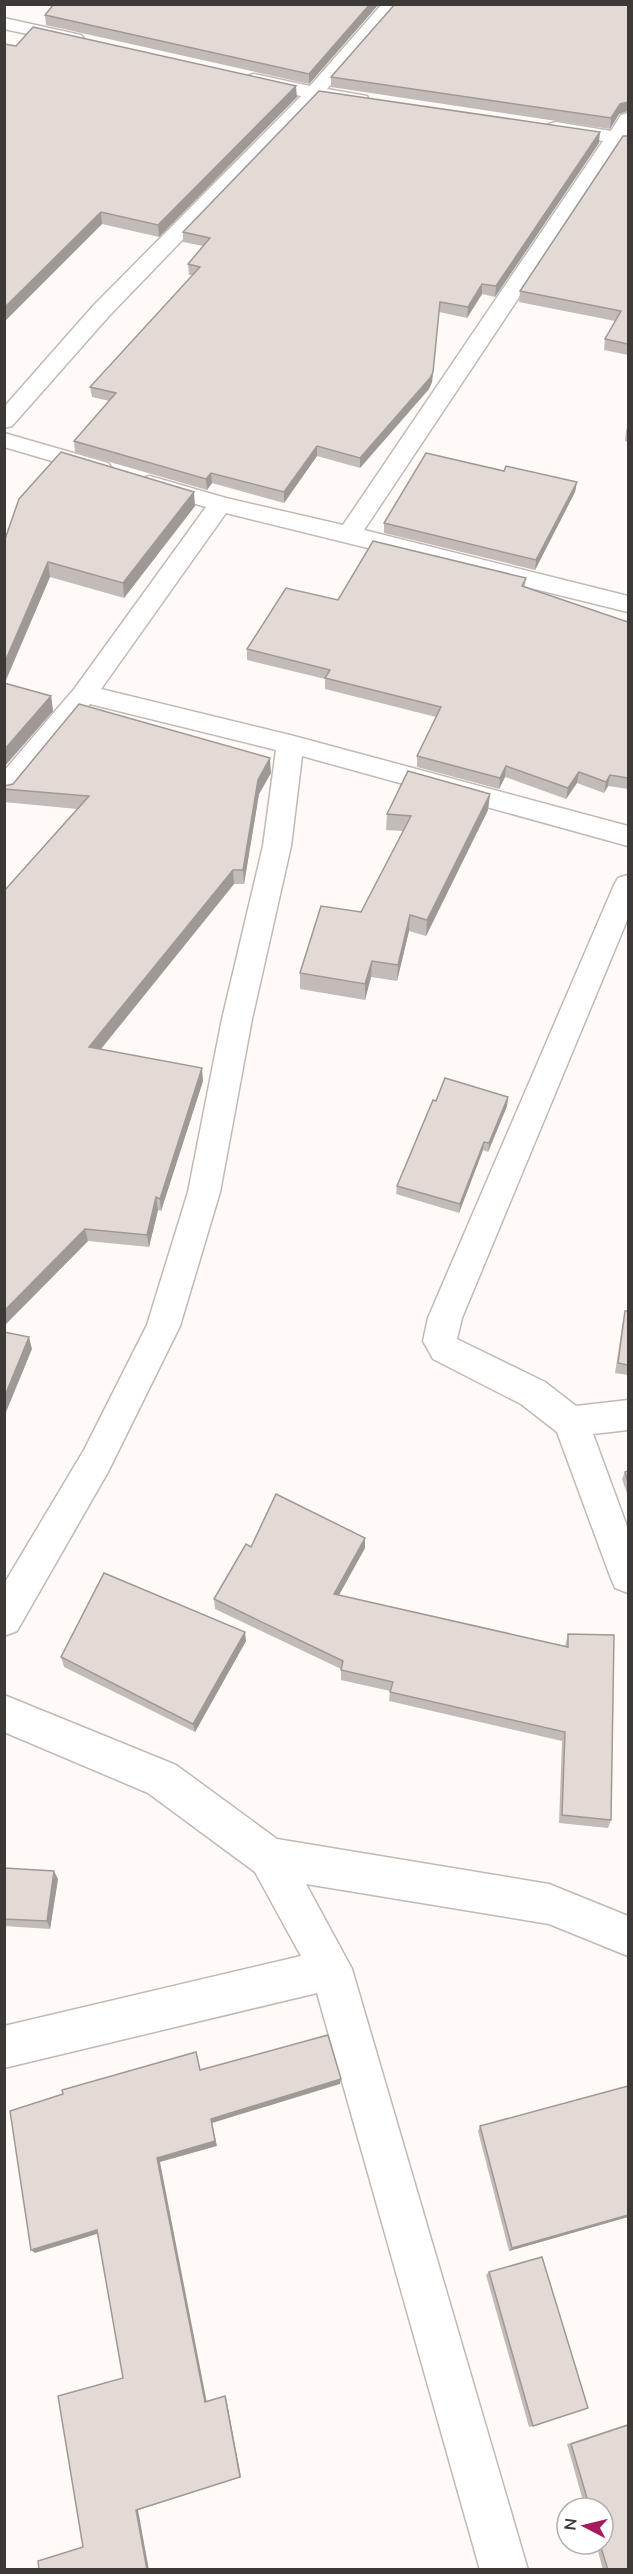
<svg xmlns="http://www.w3.org/2000/svg" width="633" height="2574" font-family="Mulish,sans-serif">
  <style>
    .lines { fill: none; stroke-linecap: round; stroke-linejoin: round }
    .street-casing { stroke: #c2b9b5; stroke-width: 3 }
    .street { fill: #fff; fill-rule: evenodd }
    .wall { fill: #c3bbb8 }
    .shaded-wall { fill: #9f9996 }
    .building { fill: #e3dad6; stroke: #9f9996; stroke-width: 1.5 }
  </style>
  <rect width="100%" height="100%" fill="#fff9f7"/>
  <g class="lines">
    <defs>
      <g id="street">
        <path d="M382,4H401L327,89L367,96L369,100L367,104L360,106L318,99L109,316L12,426L4,428V407L93,306L301,96L247,84L245,80L247,76L254,74L310,86Z"/>
        <path d="M4,18L81,35L84,39L81,43L75,44L4,29Z"/>
        <path d="M628,113V145L621,144L364,530L628,596V612L226,513L101,689L290,735L628,826V846L302,756L291,846L252,1019L220,1192L180,1326L108,1472L17,1631L4,1636V1584L84,1450L147,1325L188,1192L222,1019L263,846L276,750L90,704L14,797L4,799V771L75,688L206,507L142,488L138,483L142,478L150,476L226,498L343,525L603,141L549,132L546,128L549,124L556,122L611,131L621,115Z"/>
        <path d="M4,433L108,463L112,468L108,473L100,475L4,447Z"/>
        <path d="M628,875V918L462,1318L457,1339L545,1382L576,1406L628,1400V1430L593,1434L628,1529V1593L615,1588L610,1576L557,1432L521,1404L433,1359L423,1341L428,1318L614,885L618,878Z"/>
        <path d="M4,1695L176,1765L277,1839L549,1884L628,1916V1956L549,1924L306,1884L352,1969L528,2570H480L317,1993L4,2068V2026L301,1956L255,1872L148,1793L4,1732Z"/>
      </g>
    </defs>
    <use href="#street" class="street-casing"/>
    <use href="#street" class="street"/>
  </g>
  <g class="wall">
    <path d="M379,4L309,84L46,25L45,15Z"/>
    <path d="M4,44L297,97L159,237L102,224L4,322Z"/>
    <path d="M331,77L619,114L610,129L331,87Z"/>
    <path d="M628,137V355L604,350L605,339L615,321L519,302L520,291Z"/>
    <path d="M599,143L495,297L482,294L467,318L439,312L432,382L429,389L360,468L317,456L284,503L212,483L207,490L75,452L74,441L109,401L92,397L90,387L192,275H189L188,264L203,246L183,242V232Z"/>
    <path d="M628,427V442L625,441L626,430Z"/>
    <path d="M504,471L577,482L575,492L535,570L384,533V523Z"/>
    <path d="M195,506L124,598L50,577L5,683L51,696L53,711L4,767V542Z"/>
    <path d="M526,578L525,587L628,622V789L608,786L604,793L577,783L566,799L505,777L499,789L417,767V756L436,717L325,689V679L247,660V649L338,600Z"/>
    <path d="M271,773L259,794L244,884H234L101,1049L203,1081L161,1211L158,1210L149,1247L88,1241L4,1326L77,809L4,802V786Z"/>
    <path d="M490,794L488,810L426,936L409,931L397,981L371,977L365,1000L300,989V973L361,912L403,831L386,830L387,814Z"/>
    <path d="M508,1097L507,1106L488,1152L483,1150L459,1213L396,1194L397,1186L436,1101Z"/>
    <path d="M625,1311H628V1375L615,1373L623,1321Z"/>
    <path d="M628,1471V1496L622,1479L625,1472Z"/>
    <path d="M365,1538V1548L339,1595L565,1646L568,1634L611,1820L608,1828L559,1823L562,1741L389,1701L390,1691L341,1680V1669L215,1609L214,1599L251,1547Z"/>
    <path d="M246,1641L195,1732L64,1667L61,1657Z"/>
    <path d="M4,1868L58,1879L50,1929L4,1926Z"/>
    <path d="M628,2086V2217L509,2251L478,2131L480,2126Z"/>
    <path d="M489,2272L533,2426L529,2427L486,2275Z"/>
    <path d="M628,2424V2570H603L596,2544H603V2508H585L567,2444Z"/>
  </g>
  <g class="shaded-wall">
    <path d="M370,4H379L309,84V74Z"/>
    <path d="M296,86L297,97L159,237L158,225Z"/>
    <path d="M628,102V111L619,114L610,129L611,118L620,104Z"/>
    <path d="M600,132L599,143L495,297L496,286Z"/>
    <path d="M101,212L102,224L4,322V308Z"/>
    <path d="M482,284V294L467,318L468,307Z"/>
    <path d="M439,312L432,382L429,389L360,468V458Z"/>
    <path d="M317,446V456L284,503V492Z"/>
    <path d="M211,473L212,483L207,490L206,479Z"/>
    <path d="M577,482L575,492L535,570L536,560Z"/>
    <path d="M194,492L195,506L124,598L123,583Z"/>
    <path d="M48,562L50,577L4,684V664Z"/>
    <path d="M51,696L53,711L4,767V750Z"/>
    <path d="M270,758L271,773L259,794L244,884L243,870L258,780Z"/>
    <path d="M506,766L505,777L499,789L500,778Z"/>
    <path d="M579,772L577,783L566,799L568,788Z"/>
    <path d="M610,775L608,786L604,793L606,782Z"/>
    <path d="M490,794L488,810L426,936L427,920Z"/>
    <path d="M233,870L234,884L92,1060L89,1047Z"/>
    <path d="M410,915L409,931L397,981L398,965Z"/>
    <path d="M372,961L371,977L365,1000V984Z"/>
    <path d="M202,1068L203,1081L161,1211L160,1199Z"/>
    <path d="M508,1097L507,1106L488,1152L489,1143Z"/>
    <path d="M484,1142L483,1150L459,1213L460,1204Z"/>
    <path d="M156,1197L158,1210L149,1247L147,1235Z"/>
    <path d="M85,1229L88,1241L4,1326V1311Z"/>
    <path d="M29,1337L32,1349L4,1417V1398Z"/>
    <path d="M365,1538V1548L334,1604V1594Z"/>
    <path d="M245,1632L246,1641L195,1732L193,1724Z"/>
    <path d="M54,1871L58,1879L50,1929L47,1921Z"/>
    <path d="M341,2079L340,2084L212,2123L217,2146L160,2162L207,2403L205,2402L157,2158L211,2119Z"/>
    <path d="M628,2215V2217L509,2251L512,2248Z"/>
    <path d="M97,2230L100,2233L35,2253L31,2250Z"/>
    <path d="M225,2396L226,2397L241,2477L138,2510L149,2570H147L136,2510Z"/>
  </g>
  <g class="building">
    <path d="M54,4H370L309,74L45,15Z"/>
    <path d="M395,4H628V102L620,104L611,118L331,77Z"/>
    <path d="M33,27L296,86L158,225L101,212L4,308V44L16,46Z"/>
    <path d="M319,91L600,132L496,286L482,284L468,307L440,302L433,372L430,378L360,458L317,446L284,492L211,473L206,479L74,441L116,393L90,387L200,267L188,264L210,238L183,232Z"/>
    <path d="M623,136H628V344L605,339L621,311L520,291Z"/>
    <path d="M61,452L194,492L123,583L48,562L4,664V542L19,499Z"/>
    <path d="M426,453L504,471L506,466L577,482L536,560L384,523Z"/>
    <path d="M373,541L526,578L522,586L628,622V778L610,775L606,782L579,772L568,788L506,766L500,778L417,756L441,707L325,678L330,670L247,649L286,588L338,600Z"/>
    <path d="M4,683L51,696L4,750Z"/>
    <path d="M79,704L270,758L258,780L243,870H233L89,1047L202,1068L160,1199L156,1197L147,1235L85,1229L4,1311V891L89,796L4,789V786L13,784Z"/>
    <path d="M408,771L490,794L427,920L410,915L398,965L372,961L365,984L300,973L321,906L361,912L411,816L387,814Z"/>
    <path d="M445,1078L508,1097L489,1143L484,1142L460,1204L397,1186L433,1100L436,1101Z"/>
    <path d="M625,1311H628V1365L618,1363Z"/>
    <path d="M4,1332L29,1337L4,1398Z"/>
    <path d="M628,1471V1482L625,1472Z"/>
    <path d="M276,1494L365,1538L334,1594L568,1647V1634L614,1635L611,1820L562,1815L565,1732L390,1692L393,1682L341,1670L343,1661L214,1599L246,1544L251,1547Z"/>
    <path d="M104,1573L245,1632L193,1724L61,1657Z"/>
    <path d="M4,1868L54,1871L47,1921L4,1919Z"/>
    <path d="M328,2035L341,2079L211,2119L215,2141L157,2158L205,2402L225,2396L240,2477L136,2510L147,2570H39L38,2561L83,2547L58,2396L123,2378L97,2230L31,2250L10,2111L63,2094L62,2090L196,2052L200,2070Z"/>
    <path d="M628,2086V2215L512,2248L480,2126Z"/>
    <path d="M542,2257L588,2408L533,2426L489,2272Z"/>
    <path d="M628,2425V2570H608L600,2544H603V2508H590L571,2444Z"/>
  </g>
  <rect width="633" height="2574" fill="none" stroke="#3c3937" stroke-width="12"/>
  <g transform="translate(585 2526) rotate(277)"><circle r="28" fill="#ffffff" stroke="#b1b0af" stroke-width="1.5"/>
  <path d="M0-4.5L10 22L0 15L-10 22Z" fill="#a71a5c"/>
  <text y="-9" font-size="16" font-weight="bold" text-anchor="middle" fill="#3c3937">N</text>
  </g>
</svg>
